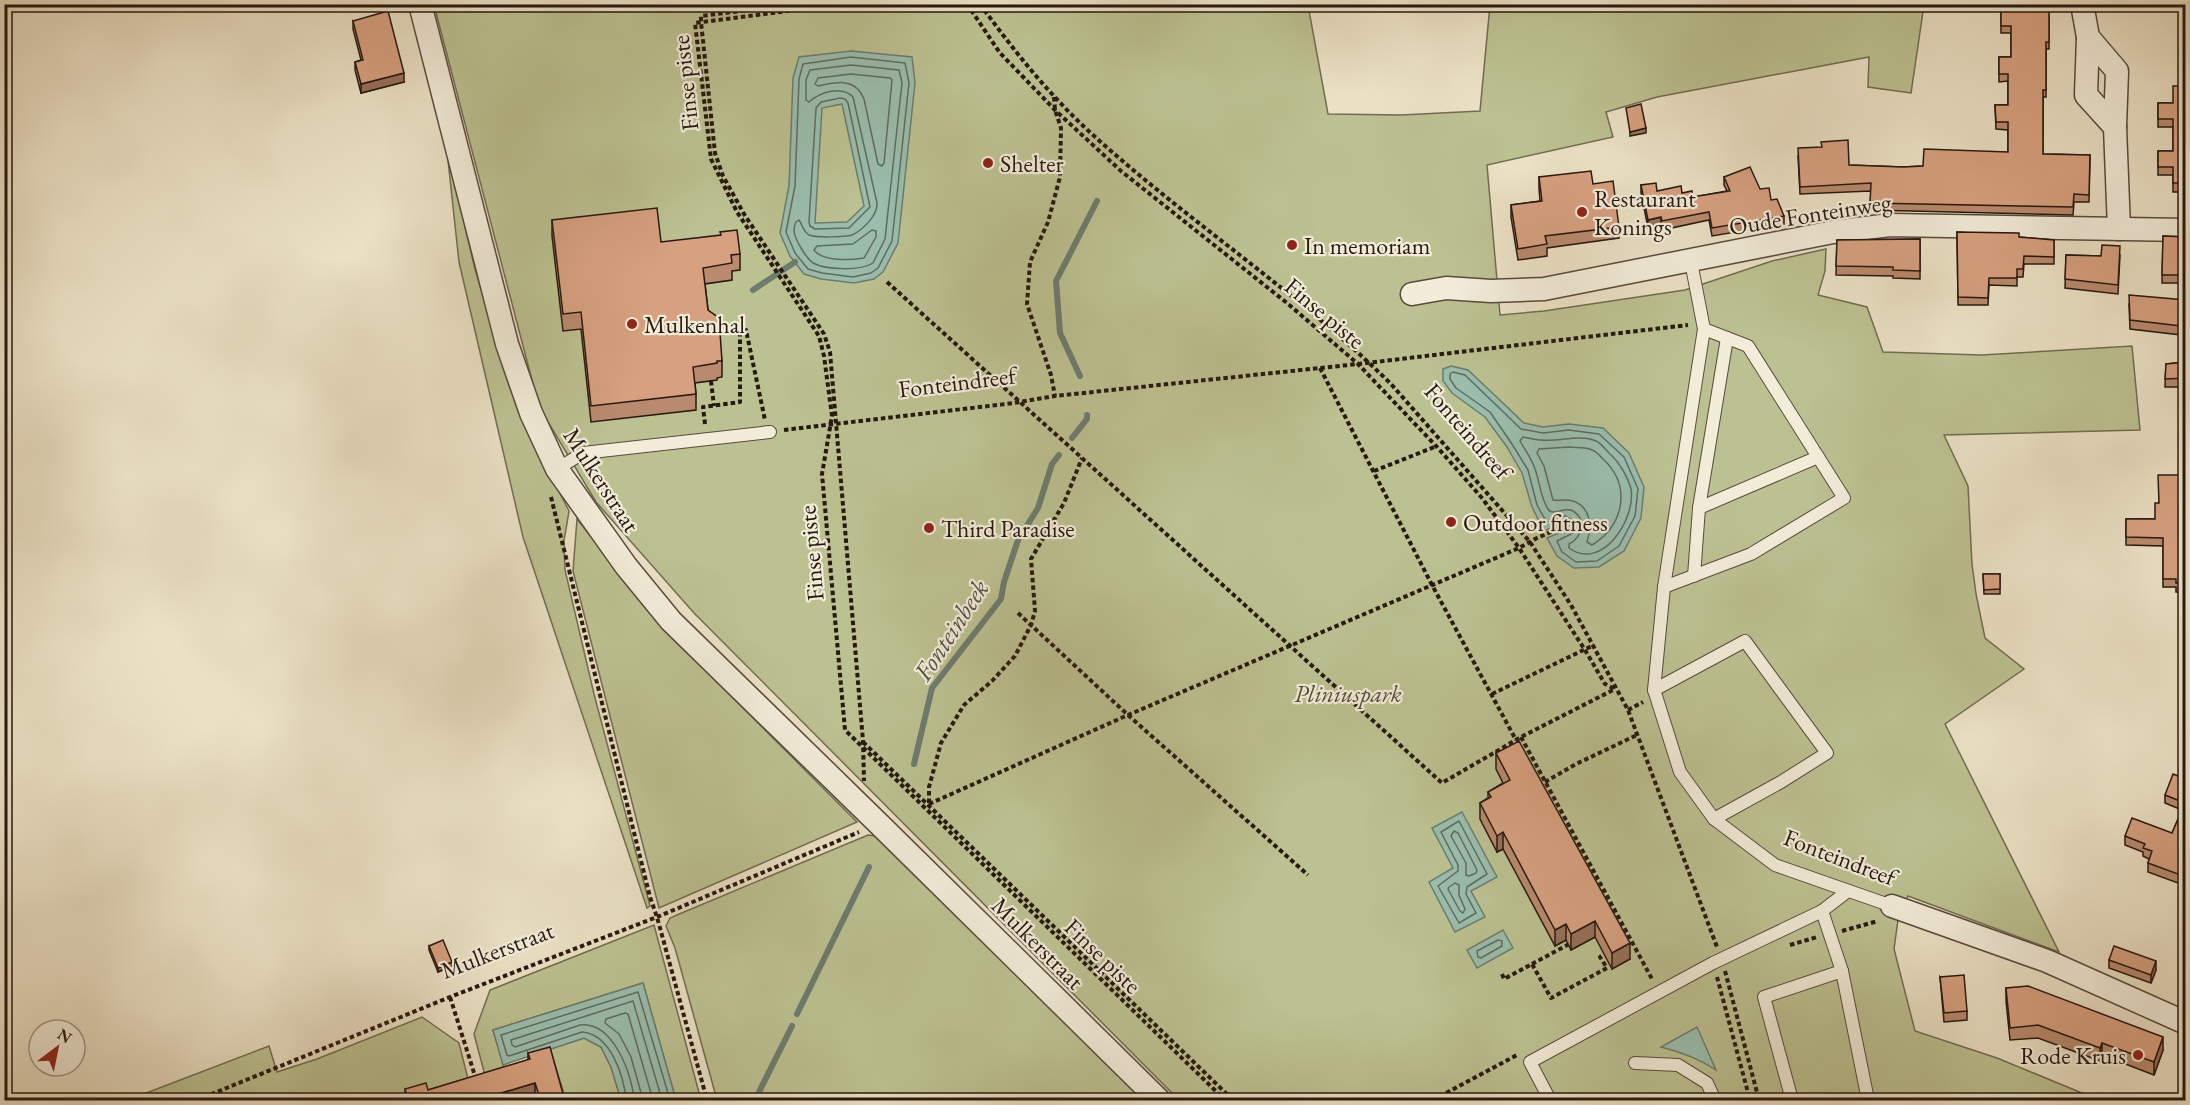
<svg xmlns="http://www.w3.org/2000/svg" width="2190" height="1105" font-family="'EB Garamond',serif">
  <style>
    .green { fill: #bcc191; stroke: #726c51; stroke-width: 1.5 }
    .water { fill: #9abeae; stroke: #6c7c6f; stroke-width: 1.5; fill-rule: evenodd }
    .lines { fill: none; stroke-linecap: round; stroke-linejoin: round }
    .shore { stroke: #606b60; stroke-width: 1.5 }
    .stream { stroke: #6c7c6f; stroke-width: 6 }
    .service-casing { stroke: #584a3e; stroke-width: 14 }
    .minor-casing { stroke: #584a3e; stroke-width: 25 }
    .path { stroke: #271811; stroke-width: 4; stroke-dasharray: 4.5 3; stroke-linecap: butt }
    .service { stroke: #f2ecd9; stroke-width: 12 }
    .minor { stroke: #f2ecd9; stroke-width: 22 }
    .wall { fill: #b98a6d; stroke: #271811; stroke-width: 1.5 }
    .shaded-wall { fill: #967059; stroke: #271811; stroke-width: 1.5 }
    .building { fill: #d7a07f; stroke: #271811; stroke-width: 1.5 }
    .poi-dot { fill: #8f2418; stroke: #f2ecd9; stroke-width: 2 }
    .labels { text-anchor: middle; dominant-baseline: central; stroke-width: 4.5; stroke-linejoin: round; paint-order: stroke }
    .street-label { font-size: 24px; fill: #271811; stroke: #f2ecd9 }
    .poi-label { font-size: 24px; fill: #271811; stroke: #f2ecd9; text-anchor: start }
    .park-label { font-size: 24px; font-style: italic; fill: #544b37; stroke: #f2ecd9 }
    .water-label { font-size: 26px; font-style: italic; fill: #4f5248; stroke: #f2ecd9 }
  </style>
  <rect width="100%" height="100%" fill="#ebe1c5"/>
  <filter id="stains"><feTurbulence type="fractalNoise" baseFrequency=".00333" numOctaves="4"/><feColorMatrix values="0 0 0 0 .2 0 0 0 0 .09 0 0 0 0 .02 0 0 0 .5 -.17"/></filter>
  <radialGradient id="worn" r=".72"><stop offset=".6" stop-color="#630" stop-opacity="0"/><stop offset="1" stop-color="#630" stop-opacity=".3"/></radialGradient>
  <g class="green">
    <path d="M434,5H1308L1328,114L1401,115L1480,111L1490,5H1924L1911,93L1868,87L1869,57L1657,97L1606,112L1613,137L1487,165L1500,315L1544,311L1685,290L1772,261L1826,249L1825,271L1818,295L1867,307L1883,352L1982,355L2132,346L2140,430L1944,435L1968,486L1972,564L1976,594L1985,638L2024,669L1945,724L2059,952L1908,896L1898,920L1894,949L1915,1031L1997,1058L2099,1100H1179L694,613L596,502L539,407Z"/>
    <path d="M447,151L475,269L501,357L532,439L569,511L564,541L565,570L594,694L650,906L647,908L523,537L459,262Z"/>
    <path d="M577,519L664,629L857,822L659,908L573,571Z"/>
    <path d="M868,835L875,836L881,839L1143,1100H717L675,948L666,926L670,918L677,915Z"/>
    <path d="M654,925L701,1100H676L643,983L493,1030L506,1074L486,1079L474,1034L490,990Z"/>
    <path d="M422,1017L459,1043L470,1087L430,1091L401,1100H128L269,1046L277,1072L317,1059Z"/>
    <path d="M584,1038L601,1047L611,1067L621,1100H566L550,1049Z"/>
  </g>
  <g class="water">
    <path d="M851,51L912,57L915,83L898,243L883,272L874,279L854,283L821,279L804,274L790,256L780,233L789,186L793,78L799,57ZM842,104L864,206L847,222L815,223L822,108Z"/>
    <path d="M1451,366L1468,370L1524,423L1543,427L1569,424L1603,428L1629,453L1644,487L1641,518L1624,551L1599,567L1574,568L1557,556L1547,538L1568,529L1566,522L1544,531L1532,507L1522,473L1507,447L1485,417L1452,393L1443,381V369Z"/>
    <path d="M1462,812L1497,877L1471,891L1485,917L1455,932L1429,882L1453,868L1432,828Z"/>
    <path d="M1503,930L1513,948L1477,968L1467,950Z"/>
    <path d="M643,983L676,1100H621L611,1067L601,1047L584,1038L503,1065L493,1030Z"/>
    <path d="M1697,1027L1716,1070C1698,1058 1681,1052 1661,1047Z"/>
  </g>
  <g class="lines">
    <g class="shore">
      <path d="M851,57L905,63L909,83L892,241L878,268L871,273L853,277L822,273L808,269L795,253L786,232L795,186L799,79L803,64Z"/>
      <path d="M851,65L899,70L902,83L885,239L873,263C861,271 825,270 813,263C806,258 795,240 794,231C794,230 795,222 796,222L799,220C802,224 803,231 809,235C815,238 845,237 852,235C863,230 878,215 877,203L853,97C842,85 820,92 809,102L806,100V80L810,70Z"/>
      <path d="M851,74L890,78L892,80L884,163L882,166L878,164L864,99C855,77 837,82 818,86L815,84L818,78Z"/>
      <path d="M840,98L845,99L848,103L870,207L849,228L815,229L810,226L809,222L816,108L821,102Z"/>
      <path d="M872,230L876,231V237L864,258C851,260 823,262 814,250L817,246L853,244Z"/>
      <path d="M1453,372L1465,375L1521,429L1543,433L1569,430L1599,434L1624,457L1638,489L1635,516L1619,546L1597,561L1576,562L1562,552L1557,541L1573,533L1574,527L1572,520L1565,516L1549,522L1546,521L1537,505L1528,470L1512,444L1490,412L1456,388L1450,379V374Z"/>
      <path d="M1523,437C1529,438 1535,440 1541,440C1559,442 1579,434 1596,441C1601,443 1606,450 1610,454C1619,462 1628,477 1631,489C1636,519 1602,572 1569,548V544C1581,538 1588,520 1573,511C1564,506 1553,517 1548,509C1540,497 1540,482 1535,469C1532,459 1525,450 1520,441Z"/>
      <path d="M1569,447C1576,448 1586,447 1592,450C1596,451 1600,456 1603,459C1632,486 1624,525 1592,545L1587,542C1592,527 1591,507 1573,501C1566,499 1559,501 1553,500L1544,466L1537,453L1539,449Z"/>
      <path d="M1459,821L1487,874L1467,887L1466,894L1476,913L1459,923L1438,886L1458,871V865L1441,832Z"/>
      <path d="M1454,831L1458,833L1477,870L1476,873L1469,876L1466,875V863L1451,836Z"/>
      <path d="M1455,883L1459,885V895L1465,909L1463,913L1460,911L1448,889L1449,887Z"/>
      <path d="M1498,940L1502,941V946L1481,958L1478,957L1477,951Z"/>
      <path d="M626,1100C624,1077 611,1034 582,1032L509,1056L507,1055L501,1035L638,992L670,1100"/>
      <path d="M634,1100C632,1074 613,1021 580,1025L515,1047L512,1045L511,1040L633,1001L662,1100"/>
      <path d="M643,1100L631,1057L619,1034L605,1023L606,1019L625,1013L628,1014L653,1100"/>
    </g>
    <g class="stream">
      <path d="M753,290L795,262"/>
      <path d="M1080,376L1060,333L1056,281L1097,201"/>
      <path d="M1072,438L1087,419V415"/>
      <path d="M914,764L932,688L1001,599L1004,582L1018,540L1038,508L1052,464L1059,455"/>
      <path d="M797,1014L869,867"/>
      <path d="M755,1100L792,1026"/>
    </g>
    <defs>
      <g id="service">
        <path d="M1691,262L1704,329L1664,587L1654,690L1656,696L1680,772L1714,819L1775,865L1892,906"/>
        <path d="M557,469L583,453L770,432"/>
        <path d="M1699,508L1818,457"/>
        <path d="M1694,576L1699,508L1727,338"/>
        <path d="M1664,587L1751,554L1844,498L1748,346L1704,329"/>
        <path d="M1654,690L1745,641L1827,753L1781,782L1714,819"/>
        <path d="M1822,911L1842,971L1868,1100"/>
        <path d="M1635,1063L1678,1065L1707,1083L1715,1100"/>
        <path d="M1550,1100L1530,1062L1713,963L1822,911L1848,891"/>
        <path d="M1792,1100L1764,997L1842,971"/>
      </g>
      <g id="minor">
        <path d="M420,4L507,344L531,413L557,469L626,566L671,621L879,824L1159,1100"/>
        <path d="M2082,4L2088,37L2086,95L2115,127"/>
        <path d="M2088,37L2117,71L2115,127L2119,229"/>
        <path d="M1412,294L1446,288L1491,291L1544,289L1833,232L1890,225L2186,230"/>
        <path d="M1892,906L2047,961L2186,1023"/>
      </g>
    </defs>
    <use href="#service" class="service-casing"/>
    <use href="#minor" class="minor-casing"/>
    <g class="path">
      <path d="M797,4L701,16V22L715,153L723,176L744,214L824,334L830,352L863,741L864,781"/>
      <path d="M842,4L695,23L711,159L737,212L819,336L824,356L832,416L822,474L845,730L1225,1100"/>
      <path d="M967,4L1000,53L1055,110L1121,171L1287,303L1358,364L1437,447L1482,498L1519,548L1585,650L1605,684L1615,689"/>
      <path d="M980,4C1014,51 1050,96 1093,135C1189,222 1299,293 1391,384L1530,542L1571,605L1628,710L1717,947"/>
      <path d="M1054,97L1055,110L1061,128L1060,177L1048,222L1030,262L1027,304L1051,375L1055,396"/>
      <path d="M887,282L1442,783L1521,737L1615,689"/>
      <path d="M1320,368L1432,585L1516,740"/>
      <path d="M711,381L714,406"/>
      <path d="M705,424L703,407L740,402V331L746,330L765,420"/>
      <path d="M784,430L1014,403L1055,396L1358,364L1688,325"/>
      <path d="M1374,471L1437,446"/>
      <path d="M551,497L650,897L657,917L707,1100"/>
      <path d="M1018,613L1128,715L1308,875"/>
      <path d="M1492,694L1594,645"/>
      <path d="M1628,710L1643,702"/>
      <path d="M1521,737L1652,979"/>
      <path d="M863,742L1233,1100"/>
      <path d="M1545,782L1576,764L1637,735"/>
      <path d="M929,803V787L941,743L964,705L992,681L1015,656L1031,625L1035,611L1031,559L1064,503L1082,458"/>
      <path d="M929,804L1128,715L1519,548L1537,538L1567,525"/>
      <path d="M1842,931L1878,921"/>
      <path d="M1790,945L1817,937"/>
      <path d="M1532,964L1571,943L1570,942"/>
      <path d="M1725,971L1759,1100"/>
      <path d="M1502,974L1504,979L1532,964L1551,998L1607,968L1600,957L1604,954"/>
      <path d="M1717,977L1750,1100"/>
      <path d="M450,997L476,1079"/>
      <path d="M197,1100L450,997L657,917L859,832"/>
      <path d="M1433,1100L1517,1055"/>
    </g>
    <use href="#service" class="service"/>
    <use href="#minor" class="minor"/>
  </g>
  <g class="wall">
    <path d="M2049,4V49H2046V97H2043V154L2090,155L2089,202H2074L2073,215L1870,210L1871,191L1800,194L1798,156L1849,165L1903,167L1923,166L2008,152V130L1996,129L1995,105H2008V81L1999,82V57H2011V33H2001V9H2015Z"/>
    <rect x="2125" y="4" width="16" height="3"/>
    <rect x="2172" y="4" width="14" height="2"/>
    <path d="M353,21L404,82L361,93L355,70V62L361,60L353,29Z"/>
    <path d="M2186,86V192H2173V175H2158V151H2173V127H2158V103H2173Z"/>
    <path d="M1539,177L1593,184L1619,227V238L1547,248V256L1518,260L1511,217V205L1540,201L1539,189Z"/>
    <path d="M1724,177L1760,189L1771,200L1784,216V224L1712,236L1709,220L1662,230L1661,226L1648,228L1641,193V185L1657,191L1682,193L1693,197L1727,191L1724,185Z"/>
    <path d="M552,220L661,242L740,254V270L732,271V280L705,284L708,310L722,361V377L717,378V380L695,383L696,394V410L591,422L581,329L563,331L552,236Z"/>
    <path d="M1957,232L2054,240V264H2024L2023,277H2017V286L1989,285L1988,305H1958Z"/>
    <path d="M2163,236L2186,237V283H2162Z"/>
    <path d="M1920,239V279L1893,278V276L1836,275L1837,240Z"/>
    <path d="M2066,255L2101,256L2120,255L2118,294L2065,288Z"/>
    <path d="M2186,300V341H2181V335L2130,329L2129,304Z"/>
    <path d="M2186,362V387H2165L2166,364Z"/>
    <path d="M2186,475V603H2185V592H2176V587H2163V546L2126,545V519H2155L2158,503Z"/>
    <path d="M1983,574H2000V594H1984Z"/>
    <path d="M1496,753L1630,959L1612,969L1595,937L1571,950L1566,940L1555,946L1503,849L1497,852L1480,819V803L1488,798V792L1503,783L1496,769Z"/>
    <path d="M2186,755V886L2148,872V863L2149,859L2143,856V852L2125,845V836L2172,833L2182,810L2165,803V795L2178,776Z"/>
    <path d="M429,946L452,966L438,972L429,950Z"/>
    <path d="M2109,960L2156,970L2151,983L2109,968Z"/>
    <path d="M1940,977L1967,1011V1020L1944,1022Z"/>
    <path d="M2006,988L2163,1050L2154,1075L2102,1055L2100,1061L2038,1038L2010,1040L2006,1001Z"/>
    <path d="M528,1053L565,1101H536L535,1099L530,1101H405V1089L428,1090L528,1060Z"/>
  </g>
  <g class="shaded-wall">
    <path d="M404,73V82L361,93V84Z"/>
    <path d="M1646,128V133L1630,136V132Z"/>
    <path d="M1661,217V226L1648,228V220Z"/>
    <path d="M1503,832V849L1497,852V836Z"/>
    <path d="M1595,921V937L1571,950V934Z"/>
    <path d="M1566,924V940L1555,946V930Z"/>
    <path d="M1630,943V959L1612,969V953Z"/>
    <path d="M2156,961V970L2151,983V975Z"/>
    <path d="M452,962V966L438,972V968Z"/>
    <path d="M2163,1037V1050L2154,1075V1062Z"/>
    <path d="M2102,1043V1055L2100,1061V1048Z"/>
    <path d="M535,1083V1099L530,1101H474Z"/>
  </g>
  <g class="building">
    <path d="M2015,4H2049V42H2046V90H2043V154L2090,155L2089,195L2074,194L2073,207L1870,203L1871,183L1800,187L1798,148L1822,147L1821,142L1848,140L1849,165L1903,167L1923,166L1924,149L2008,152V122H1996L1995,105H2008V74H1999V57H2011V26H2001V9H2015Z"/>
    <path d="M388,11L404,73L361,84L355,62L363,60L353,21Z"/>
    <path d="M2173,86H2186V183H2173V167H2158V151H2173V119H2158V103H2173Z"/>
    <path d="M1641,104L1646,128L1630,132L1626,108Z"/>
    <path d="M1750,167L1760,189L1769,188L1771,200L1777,199L1784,216L1712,228L1709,212L1662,221L1661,217L1648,220L1641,185L1656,183L1657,191L1681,186L1682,193L1692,191L1693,197L1730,191L1724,177Z"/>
    <path d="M1591,171L1593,184L1613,181L1619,227L1545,236L1547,244L1518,249L1511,205L1542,201L1539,177Z"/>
    <path d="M657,208L661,242L721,235L720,232L737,230L740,254L731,255L732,263L703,268L708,310L719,318L722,361H717V363L693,367L696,394L591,406L581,312L563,314L552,220Z"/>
    <path d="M1957,232L2019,233V237L2054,240V257L2024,256L2023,269H2017V278H1989L1988,298L1958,297Z"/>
    <path d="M2163,236L2186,237V275H2162Z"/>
    <path d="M1920,239V271L1893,270V267L1836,266L1837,240Z"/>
    <path d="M2102,245L2120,246L2118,285L2065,279L2066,255L2101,256Z"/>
    <path d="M2129,295L2186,300V333L2181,332V326L2130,320Z"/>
    <path d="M2186,362V378L2165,379L2166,364Z"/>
    <path d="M2158,475H2186V594L2185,583H2176V579H2163V538L2126,537V519H2155V503H2159Z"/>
    <path d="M1983,574H2000V589L1984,590Z"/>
    <path d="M1519,741L1630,943L1612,953L1595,921L1571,934L1566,924L1555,930L1503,832L1497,836L1480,803L1491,797L1488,792L1510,780L1496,753Z"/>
    <path d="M2186,755V877L2148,863L2152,851L2143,848L2145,844L2125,836L2132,818L2172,833L2185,803L2165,795L2173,774L2178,776Z"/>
    <path d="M443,940L452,962L438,968L429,946Z"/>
    <path d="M2114,946L2156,961L2151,975L2109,960Z"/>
    <path d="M1964,975L1967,1011L1944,1013L1940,977Z"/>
    <path d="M2028,986L2163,1037L2154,1062L2102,1043L2100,1048L2038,1025L2010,1028L2006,988Z"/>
    <path d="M550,1047L565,1101H541L535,1083L474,1101H409L405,1089L426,1083L428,1090L530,1059L528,1053Z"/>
    <path d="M246,1093L249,1101H227Z"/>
  </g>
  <g class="poi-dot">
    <circle cx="988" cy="163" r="6"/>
    <circle cx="1582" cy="212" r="6"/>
    <circle cx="1292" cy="245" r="6"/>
    <circle cx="632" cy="324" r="6"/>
    <circle cx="1451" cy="522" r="6"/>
    <circle cx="929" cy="528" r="6"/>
    <circle cx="2138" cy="1055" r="6"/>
  </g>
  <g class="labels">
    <g class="street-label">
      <text transform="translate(685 83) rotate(-96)">Finse piste</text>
      <text transform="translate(1810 214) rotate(-9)">Oude Fonteinweg</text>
      <text transform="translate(1325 313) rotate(40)">Finse piste</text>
      <text transform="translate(957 382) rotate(-7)">Fonteindreef</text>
      <text transform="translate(1468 431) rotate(49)">Fonteindreef</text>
      <text transform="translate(602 480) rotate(57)">Mulkerstraat</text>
      <text transform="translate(811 553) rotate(-95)">Finse piste</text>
      <text transform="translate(1840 857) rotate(21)">Fonteindreef</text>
      <text transform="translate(1038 943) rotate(45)">Mulkerstraat</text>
      <text transform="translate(497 950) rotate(-21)">Mulkerstraat</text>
      <text transform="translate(1103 956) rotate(44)">Finse piste</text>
    </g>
    <g class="poi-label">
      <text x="1000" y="163">Shelter</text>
      <text x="1594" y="198">Restaurant<tspan x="1594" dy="28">Konings</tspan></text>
      <text x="1304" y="245">In memoriam</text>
      <text x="644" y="324">Mulkenhal</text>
      <text x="1463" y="522">Outdoor fitness</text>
      <text x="941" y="528">Third Paradise</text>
      <text x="2126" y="1055" text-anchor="end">Rode Kruis</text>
    </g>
    <g class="park-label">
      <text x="1348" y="693">Pliniuspark</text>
    </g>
    <g class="water-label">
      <text transform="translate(951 630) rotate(-57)">Fonteinbeek</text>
    </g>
  </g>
  <rect width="2190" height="1105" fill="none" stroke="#ebe1c5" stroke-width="24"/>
  <rect x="6" y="6" width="2178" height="1093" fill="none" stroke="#271811" stroke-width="3"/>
  <rect x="12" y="12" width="2166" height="1081" fill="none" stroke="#271811" stroke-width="1.5"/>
  <g transform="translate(57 1048) rotate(32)"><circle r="28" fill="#f2ecd9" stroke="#a19789" stroke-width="1.5"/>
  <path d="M0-4.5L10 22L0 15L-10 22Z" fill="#8f2418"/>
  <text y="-9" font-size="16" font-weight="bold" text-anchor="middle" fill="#271811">N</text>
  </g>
  <rect width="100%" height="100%" filter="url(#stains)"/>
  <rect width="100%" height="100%" fill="url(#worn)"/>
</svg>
